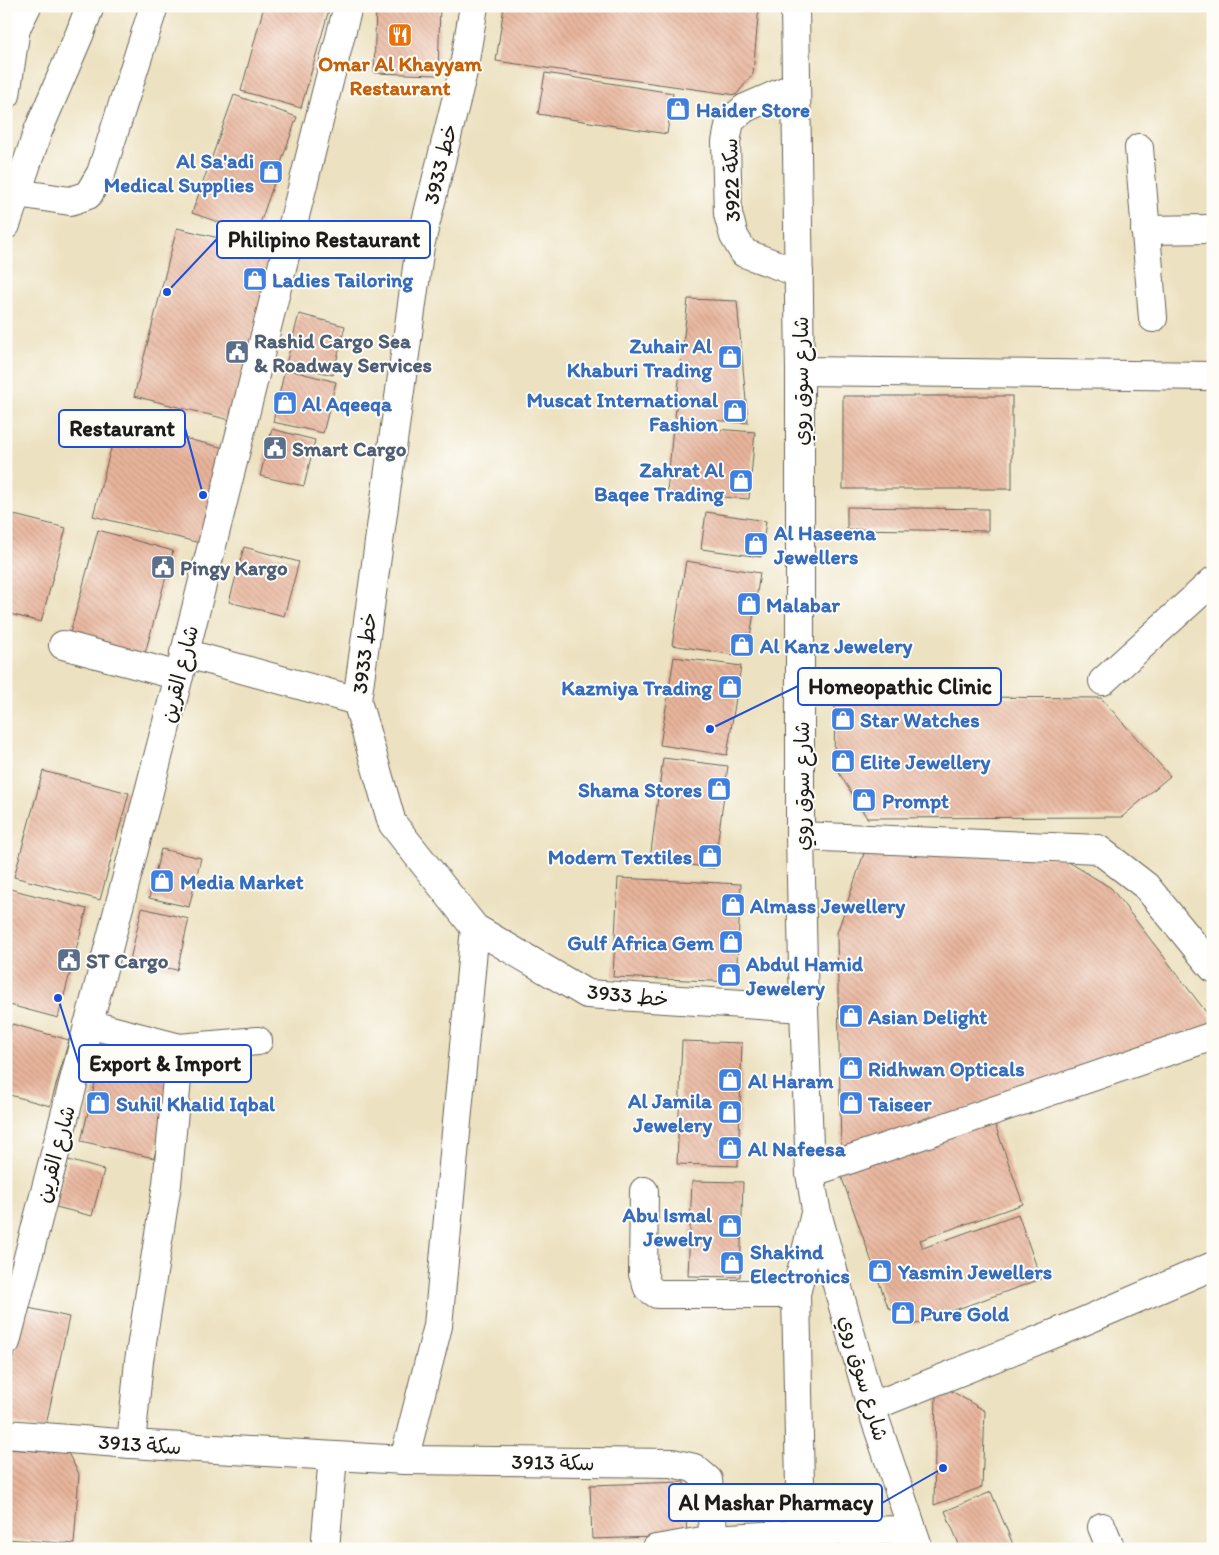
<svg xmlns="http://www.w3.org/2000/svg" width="1219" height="1555" font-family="Itim,'Playpen Sans Arabic',sans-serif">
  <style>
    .building { fill: url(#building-back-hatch) }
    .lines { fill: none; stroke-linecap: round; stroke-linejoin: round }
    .minor-casing { stroke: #656155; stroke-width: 30 }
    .major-casing { stroke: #656155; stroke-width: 30 }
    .minor { stroke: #fff; stroke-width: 28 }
    .major { stroke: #fff; stroke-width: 28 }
    .labels { text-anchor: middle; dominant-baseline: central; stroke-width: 4; stroke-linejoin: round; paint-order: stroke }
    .food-label { font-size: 21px; font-weight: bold; fill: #c56008; stroke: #fdfcf7 }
    .shop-label { font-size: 21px; font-weight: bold; fill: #366cbe; stroke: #fdfcf7; text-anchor: start }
    .street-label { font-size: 21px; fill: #1c1c1c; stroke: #fdfcf7 }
    .service-label { font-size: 21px; font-weight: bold; fill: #4e5e75; stroke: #fdfcf7; text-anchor: start }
    .leader { fill: none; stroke: #1d4ed8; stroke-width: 2 }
    .callout-dot { fill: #1d4ed8; stroke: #fdfcf7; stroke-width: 2 }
    .callout { fill: #fdfcf7; stroke: #1d4ed8; stroke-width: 2 }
    .callout-label { font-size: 22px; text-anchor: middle; font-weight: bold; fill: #1c1c1c }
  </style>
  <defs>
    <pattern id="building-back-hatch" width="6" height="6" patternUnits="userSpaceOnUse" patternTransform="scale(1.25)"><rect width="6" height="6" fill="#e8b49b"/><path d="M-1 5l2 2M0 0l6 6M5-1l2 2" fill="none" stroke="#c69a85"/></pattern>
  </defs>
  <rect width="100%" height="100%" fill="#fdfcf7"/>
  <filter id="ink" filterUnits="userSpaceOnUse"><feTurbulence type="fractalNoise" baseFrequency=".02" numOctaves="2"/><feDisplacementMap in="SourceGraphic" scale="10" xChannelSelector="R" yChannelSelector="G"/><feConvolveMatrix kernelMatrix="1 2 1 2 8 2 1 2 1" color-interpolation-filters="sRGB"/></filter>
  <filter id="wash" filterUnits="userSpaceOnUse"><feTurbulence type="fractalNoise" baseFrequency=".0096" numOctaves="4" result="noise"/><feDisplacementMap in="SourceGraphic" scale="20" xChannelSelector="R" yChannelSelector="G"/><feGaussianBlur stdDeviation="1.12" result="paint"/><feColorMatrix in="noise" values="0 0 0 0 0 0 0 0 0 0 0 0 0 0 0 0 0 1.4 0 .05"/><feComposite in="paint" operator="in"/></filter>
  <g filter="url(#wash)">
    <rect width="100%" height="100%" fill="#ece1c0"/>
    <g id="blocks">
      <g class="building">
        <path d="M264,6H330L301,108L241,91Z"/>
        <path d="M376,6H440L438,75L374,73Z"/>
        <path d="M504,6H759L753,74L736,95L496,61Z"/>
        <path d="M545,73L673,93L667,134L538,114Z"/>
        <path d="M234,95L297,117L256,235L192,213Z"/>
        <path d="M177,228L273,251L230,420L134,396Z"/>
        <path d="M688,299L737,301L748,423L675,417Z"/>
        <path d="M299,314L345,326L333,375L286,364Z"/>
        <path d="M285,369L336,382L323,433L273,422Z"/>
        <rect x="843" y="396" width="169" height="93"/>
        <path d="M118,422L224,448L200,543L93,516Z"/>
        <path d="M673,426L755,432L749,499L667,493Z"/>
        <path d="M272,429L315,440L304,486L260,476Z"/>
        <path d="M847,507L988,509V531L847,529Z"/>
        <path d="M706,512L766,521L761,557L701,549Z"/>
        <path d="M6,513L66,528L41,622L6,613Z"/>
        <path d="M98,530L173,551L144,657L69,637Z"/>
        <path d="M244,547L299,562L284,616L229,602Z"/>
        <path d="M686,561L760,573L747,657L672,645Z"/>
        <path d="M674,657L741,666L727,755L660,745Z"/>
        <path d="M835,696L1101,698L1170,776L1122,817L867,818L834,765Z"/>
        <path d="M663,758L728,766L714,868L650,860Z"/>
        <path d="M43,771L129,793L100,900L14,877Z"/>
        <path d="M161,849L201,858L189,907L149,898Z"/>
        <path d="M864,853L1062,858L1111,888L1213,1021V1023L841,1153L837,933Z"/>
        <path d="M618,878L741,884L736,982L613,977Z"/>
        <path d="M6,888L87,909L58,1018L6,1004Z"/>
        <path d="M142,908L189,919L177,970L130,960Z"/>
        <path d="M12,1024L69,1040L50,1106L6,1094V1045Z"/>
        <path d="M682,1041L742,1043L738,1166L677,1164Z"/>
        <path d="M102,1054L175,1072L154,1158L81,1141Z"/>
        <path d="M992,1116L1023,1204L920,1240L923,1248L1018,1214L1041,1279L913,1325L888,1307L839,1170Z"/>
        <path d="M68,1160L104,1170L92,1216L56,1207Z"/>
        <path d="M692,1181L743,1182L740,1277L688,1276Z"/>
        <path d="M24,1307L69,1317L45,1430L6,1422V1391Z"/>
        <path d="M948,1389L985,1411L982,1487L934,1505L936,1394Z"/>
        <path d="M6,1449L68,1453L79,1474L74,1544L6,1539Z"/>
        <path d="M684,1482L687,1536L592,1539L590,1485Z"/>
        <path d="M991,1492L1015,1549H961L945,1511Z"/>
      </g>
    </g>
  </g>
  <g filter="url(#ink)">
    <use href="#blocks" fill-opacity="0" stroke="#656155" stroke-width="1"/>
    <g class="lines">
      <defs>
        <g id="minor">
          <path d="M474,6L463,72L420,246L357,701L392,823L475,928L587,994L804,1008"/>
          <path d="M796,86L745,108L730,121L726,142L728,214L734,236L744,253L799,273"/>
          <path d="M1139,148L1153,318"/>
          <path d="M17,193L70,201L88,195L101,173L154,6"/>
          <path d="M1145,230L1213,229"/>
          <path d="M800,371L1213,376"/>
          <path d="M63,645L179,676"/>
          <path d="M184,653L357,701"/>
          <path d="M1103,681L1213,581"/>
          <path d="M800,836L1098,849L1146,886L1213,968"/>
          <path d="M88,1024L180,1048L258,1041"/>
          <path d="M810,1173L1213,1036"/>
          <path d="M644,1191L643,1274L648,1288L657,1294H796"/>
          <path d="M6,1342L179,676L348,6"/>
          <path d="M871,1407L1061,1331L1213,1266"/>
          <path d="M6,1434L131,1444L404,1460L672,1463L694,1468L708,1480L714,1539"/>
          <path d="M131,1444L139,1361L167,1184L180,1048"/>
          <path d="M404,1460L438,1326L475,928"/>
          <path d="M1102,1527L1111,1549"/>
          <path d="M801,1534L796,1294L816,1209"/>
          <path d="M325,1549L333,1456"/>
          <path d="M656,1549L714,1539L847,1531L912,1530"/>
        </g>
        <g id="major">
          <path d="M795,6L800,371V836L804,1008L810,1173L816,1209L871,1407L919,1549"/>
          <path d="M6,37L16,28L27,6"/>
          <path d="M6,95L16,28"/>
          <path d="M6,225L38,131L80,33L90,6"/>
        </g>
      </defs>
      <use href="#minor" class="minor-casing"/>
      <use href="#major" class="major-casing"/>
      <use href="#minor" class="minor"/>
      <use href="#major" class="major"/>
    </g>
  </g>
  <defs>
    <symbol id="restaurant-square" viewBox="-11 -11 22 22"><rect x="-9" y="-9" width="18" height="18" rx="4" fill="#e8710a" stroke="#fdfcf7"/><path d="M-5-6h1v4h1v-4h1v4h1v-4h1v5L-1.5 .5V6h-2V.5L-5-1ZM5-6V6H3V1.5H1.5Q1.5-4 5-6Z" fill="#fff"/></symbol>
    <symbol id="shop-square" viewBox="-11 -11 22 22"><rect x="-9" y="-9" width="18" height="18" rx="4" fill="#3f7fe0" stroke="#fdfcf7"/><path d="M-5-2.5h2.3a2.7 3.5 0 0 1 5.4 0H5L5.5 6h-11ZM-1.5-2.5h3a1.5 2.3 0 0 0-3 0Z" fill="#fff"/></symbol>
    <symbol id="civic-square" viewBox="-11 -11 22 22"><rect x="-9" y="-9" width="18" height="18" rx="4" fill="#5c6f8a" stroke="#fdfcf7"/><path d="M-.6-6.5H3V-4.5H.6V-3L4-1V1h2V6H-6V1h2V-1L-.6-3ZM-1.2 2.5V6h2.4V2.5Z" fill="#fff"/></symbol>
  </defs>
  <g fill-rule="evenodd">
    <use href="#restaurant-square" x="386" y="21" width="28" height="28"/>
    <use href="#shop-square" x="664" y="95" width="28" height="28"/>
    <use href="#shop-square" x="257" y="158" width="28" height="28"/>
    <use href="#shop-square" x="241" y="265" width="28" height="28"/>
    <use href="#civic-square" x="223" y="338" width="28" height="28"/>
    <use href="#shop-square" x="716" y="343" width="28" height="28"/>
    <use href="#shop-square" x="271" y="389" width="28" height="28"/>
    <use href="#shop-square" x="721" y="397" width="28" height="28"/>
    <use href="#civic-square" x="261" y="434" width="28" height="28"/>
    <use href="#shop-square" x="727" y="467" width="28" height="28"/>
    <use href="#shop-square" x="742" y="530" width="28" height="28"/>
    <use href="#civic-square" x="149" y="553" width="28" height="28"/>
    <use href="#shop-square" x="735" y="590" width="28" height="28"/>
    <use href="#shop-square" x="728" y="631" width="28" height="28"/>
    <use href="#shop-square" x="716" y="673" width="28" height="28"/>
    <use href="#shop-square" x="829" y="705" width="28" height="28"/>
    <use href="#shop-square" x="829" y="747" width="28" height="28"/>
    <use href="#shop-square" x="705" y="775" width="28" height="28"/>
    <use href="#shop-square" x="850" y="786" width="28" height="28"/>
    <use href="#shop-square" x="696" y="842" width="28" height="28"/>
    <use href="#shop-square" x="148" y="867" width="28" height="28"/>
    <use href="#shop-square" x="719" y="891" width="28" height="28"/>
    <use href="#shop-square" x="717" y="928" width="28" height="28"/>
    <use href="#civic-square" x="55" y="946" width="28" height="28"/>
    <use href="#shop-square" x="715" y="961" width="28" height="28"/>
    <use href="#shop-square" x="837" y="1002" width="28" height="28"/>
    <use href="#shop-square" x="837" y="1054" width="28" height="28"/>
    <use href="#shop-square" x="716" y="1066" width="28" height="28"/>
    <use href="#shop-square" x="84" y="1089" width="28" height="28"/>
    <use href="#shop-square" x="837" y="1089" width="28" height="28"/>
    <use href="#shop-square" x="716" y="1098" width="28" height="28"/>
    <use href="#shop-square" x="716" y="1134" width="28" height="28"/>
    <use href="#shop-square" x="716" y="1212" width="28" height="28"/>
    <use href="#shop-square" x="718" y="1249" width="28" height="28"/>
    <use href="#shop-square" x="866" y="1257" width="28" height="28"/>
    <use href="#shop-square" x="889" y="1299" width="28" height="28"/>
  </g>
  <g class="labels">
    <g class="food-label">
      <text x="400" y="63">Omar Al Khayyam<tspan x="400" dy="24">Restaurant</tspan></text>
    </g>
    <g class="shop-label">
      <text x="696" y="109">Haider Store</text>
      <text x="254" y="160" text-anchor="end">Al Sa'adi<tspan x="254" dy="24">Medical Supplies</tspan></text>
      <text x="272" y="279">Ladies Tailoring</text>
      <text x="712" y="345" text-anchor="end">Zuhair Al<tspan x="712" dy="24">Khaburi Trading</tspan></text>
      <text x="718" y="399" text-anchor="end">Muscat International<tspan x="718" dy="24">Fashion</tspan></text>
      <text x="302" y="403">Al Aqeeqa</text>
      <text x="724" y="469" text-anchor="end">Zahrat Al<tspan x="724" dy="24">Baqee Trading</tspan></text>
      <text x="774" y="532">Al Haseena<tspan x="774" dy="24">Jewellers</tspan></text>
      <text x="766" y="604">Malabar</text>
      <text x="760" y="645">Al Kanz Jewelery</text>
      <text x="712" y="687" text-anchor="end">Kazmiya Trading</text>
      <text x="860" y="719">Star Watches</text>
      <text x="860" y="761">Elite Jewellery</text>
      <text x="702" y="789" text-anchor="end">Shama Stores</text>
      <text x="882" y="800">Prompt</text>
      <text x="692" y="856" text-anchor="end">Modern Textiles</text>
      <text x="180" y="881">Media Market</text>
      <text x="750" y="905">Almass Jewellery</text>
      <text x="714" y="942" text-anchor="end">Gulf Africa Gem</text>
      <text x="746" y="963">Abdul Hamid<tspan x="746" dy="24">Jewelery</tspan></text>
      <text x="868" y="1016">Asian Delight</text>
      <text x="868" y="1068">Ridhwan Opticals</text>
      <text x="748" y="1080">Al Haram</text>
      <text x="712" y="1100" text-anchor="end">Al Jamila<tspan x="712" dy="24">Jewelery</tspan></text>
      <text x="116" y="1103">Suhil Khalid Iqbal</text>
      <text x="868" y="1103">Taiseer</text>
      <text x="748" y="1148">Al Nafeesa</text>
      <text x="712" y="1214" text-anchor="end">Abu Ismal<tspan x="712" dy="24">Jewelry</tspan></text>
      <text x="750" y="1251">Shakind<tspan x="750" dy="24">Electronics</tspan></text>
      <text x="898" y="1271">Yasmin Jewellers</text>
      <text x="920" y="1313">Pure Gold</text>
    </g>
    <g class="street-label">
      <text transform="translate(440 164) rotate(-76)">3933 خط</text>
      <text transform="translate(731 180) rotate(-92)">سكة 3922</text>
      <text transform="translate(800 381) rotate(-90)">شارع سوق روي</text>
      <text transform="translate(364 653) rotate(-83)">3933 خط</text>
      <text transform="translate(179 674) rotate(-76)">شارع القرين</text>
      <text transform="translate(801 786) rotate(-90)">شارع سوق روي</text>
      <text transform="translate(628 995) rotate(6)">3933 خط</text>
      <text transform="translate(55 1154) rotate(-75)">شارع القرين</text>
      <text transform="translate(864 1378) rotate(74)">شارع سوق روي</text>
      <text transform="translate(140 1444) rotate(4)">سكة 3913</text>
      <text transform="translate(553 1462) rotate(1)">سكة 3913</text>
    </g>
    <g class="service-label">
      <text x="254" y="340">Rashid Cargo Sea<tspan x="254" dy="24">&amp; Roadway Services</tspan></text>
      <text x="292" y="448">Smart Cargo</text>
      <text x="180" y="567">Pingy Kargo</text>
      <text x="86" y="960">ST Cargo</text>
    </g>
  </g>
  <path class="leader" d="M167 292L217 239M203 495L185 428M710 729L798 686M58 998L79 1064M943 1468L882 1503"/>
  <g class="callout-dot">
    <circle cx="167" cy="292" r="5"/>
    <circle cx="203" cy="495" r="5"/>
    <circle cx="710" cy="729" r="5"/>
    <circle cx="58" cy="998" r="5"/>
    <circle cx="943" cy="1468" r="5"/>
  </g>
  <g class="callout">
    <rect x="217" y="221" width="213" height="37" rx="5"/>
    <rect x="59" y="410" width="126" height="37" rx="5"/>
    <rect x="798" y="668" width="203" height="37" rx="5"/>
    <rect x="79" y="1045" width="172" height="37" rx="5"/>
    <rect x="669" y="1484" width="213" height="37" rx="5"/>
  </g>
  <g class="callout-label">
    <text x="324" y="247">Philipino Restaurant</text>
    <text x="122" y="436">Restaurant</text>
    <text x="900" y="694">Homeopathic Clinic</text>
    <text x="165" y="1071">Export &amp; Import</text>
    <text x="776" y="1510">Al Mashar Pharmacy</text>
  </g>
  <rect width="1219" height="1555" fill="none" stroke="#fdfcf7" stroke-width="25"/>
</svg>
